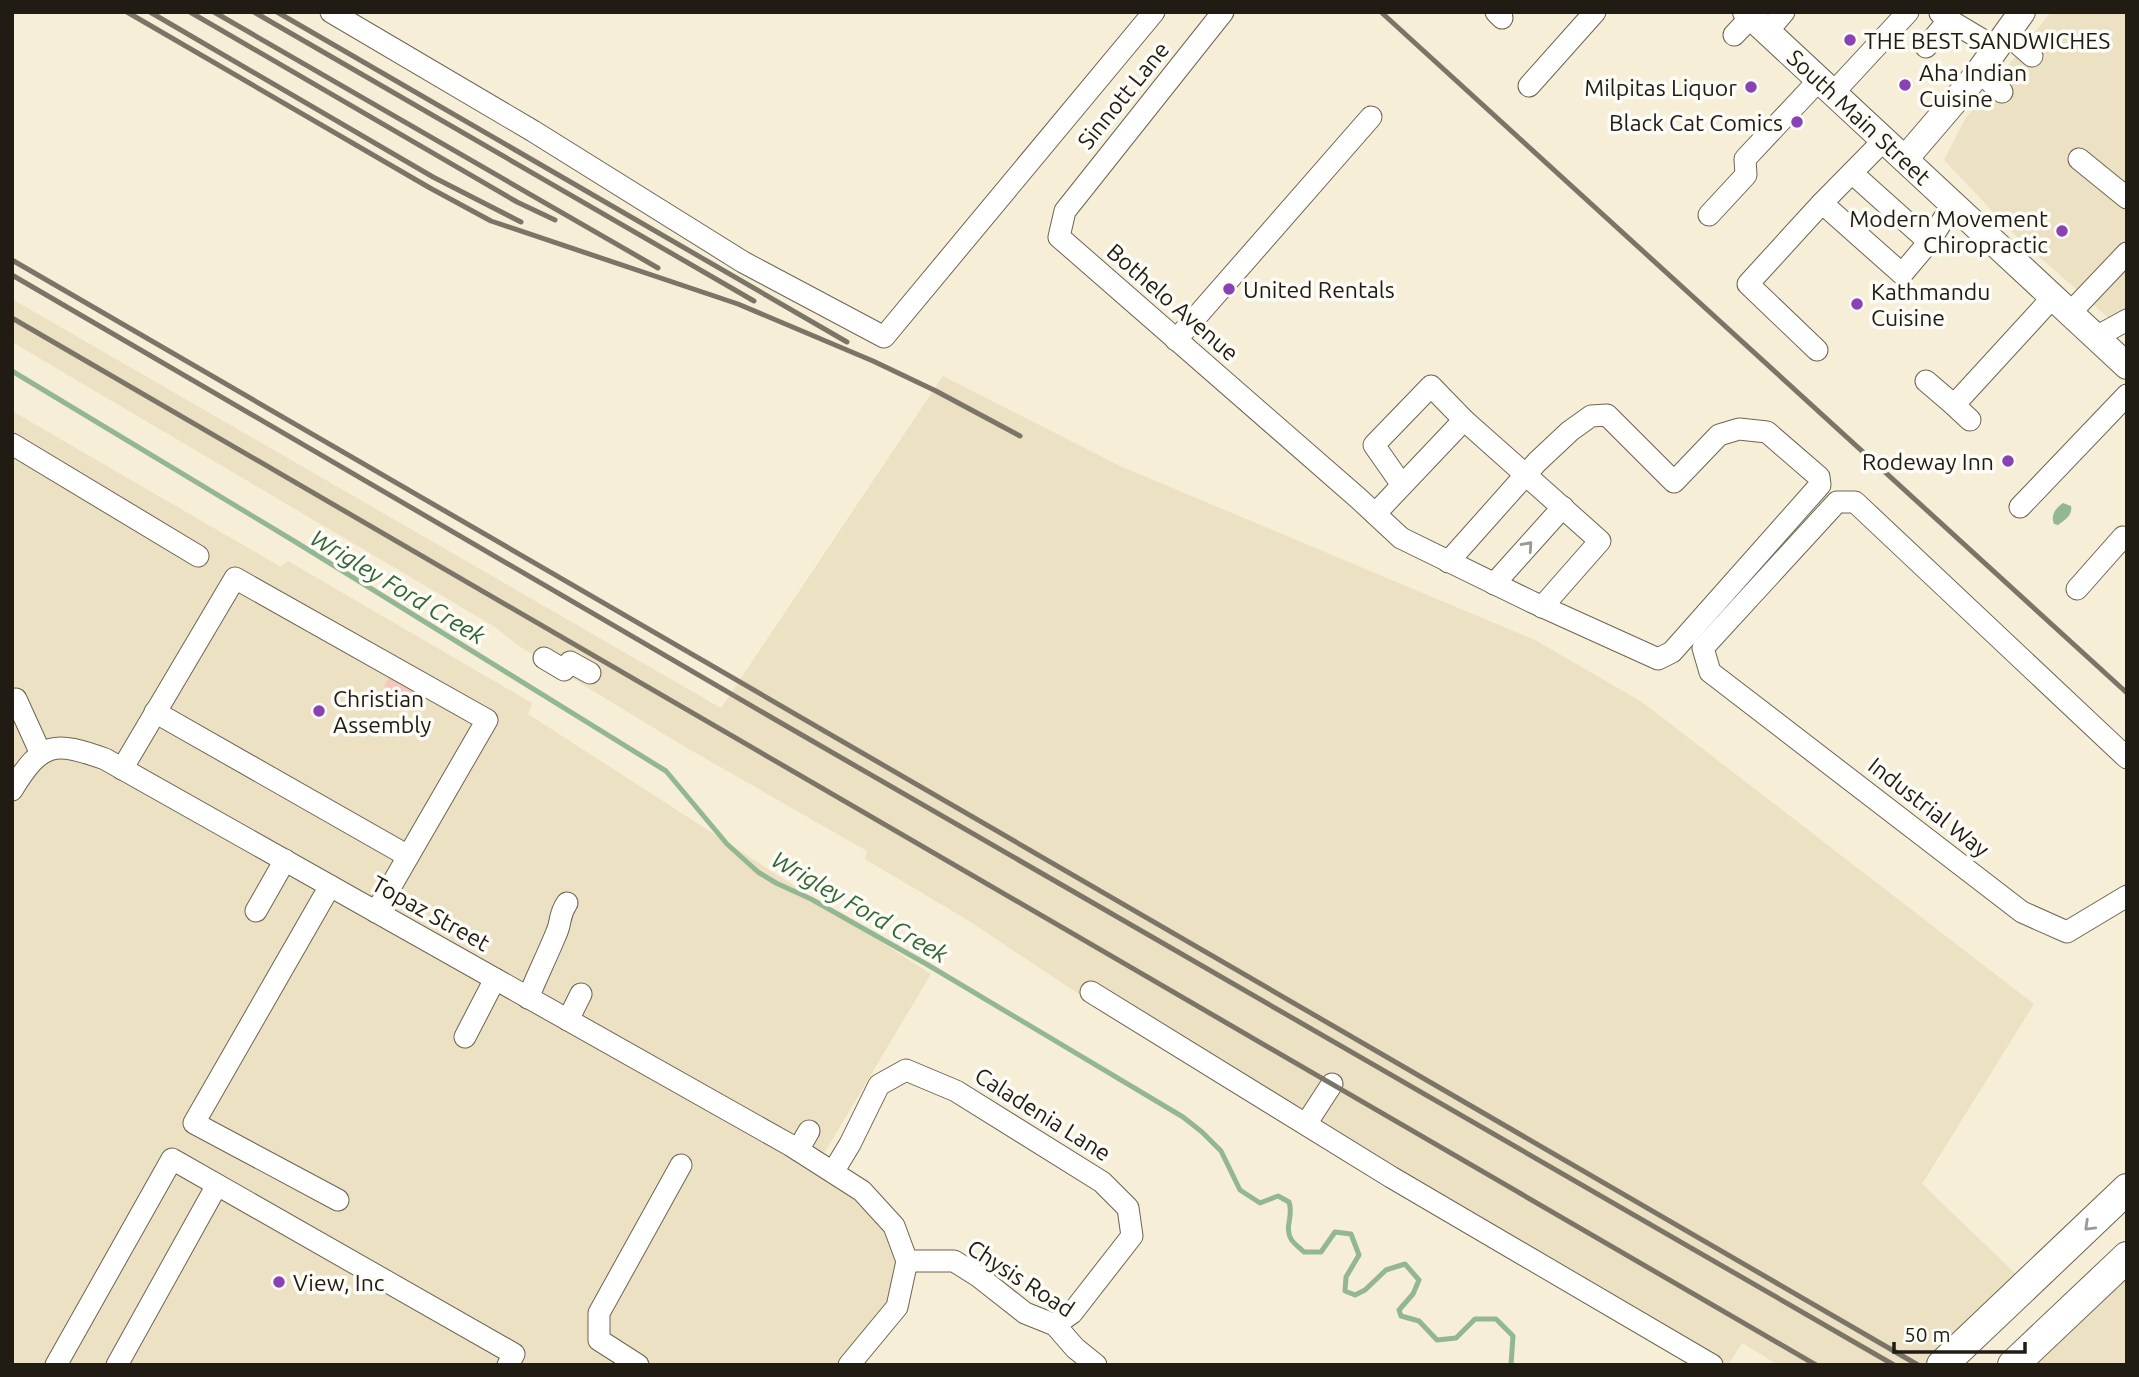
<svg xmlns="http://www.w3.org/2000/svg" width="2139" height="1377" font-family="Ubuntu,sans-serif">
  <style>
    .built { fill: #ede1c4 }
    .green { fill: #f5c8bd }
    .water { fill: #93b793 }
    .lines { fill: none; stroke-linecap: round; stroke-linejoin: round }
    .stream { stroke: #93b793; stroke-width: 5 }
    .minor-casing { stroke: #6c6551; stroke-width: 23 }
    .major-casing { stroke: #6c6551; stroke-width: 28 }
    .highway-casing { stroke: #6c6551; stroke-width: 32 }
    .minor { stroke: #fff; stroke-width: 21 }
    .major { stroke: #fff; stroke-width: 26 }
    .highway { stroke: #fff; stroke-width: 30 }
    .rail { stroke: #7b7567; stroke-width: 5 }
    .oneway { stroke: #9b9995 }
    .poi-dot { fill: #8942b5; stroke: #fefcf7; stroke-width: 2.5 }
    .labels { text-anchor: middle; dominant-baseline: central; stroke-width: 7; stroke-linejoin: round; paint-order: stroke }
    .poi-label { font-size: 23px; fill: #201c14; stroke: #fefcf7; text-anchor: start }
    .street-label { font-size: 23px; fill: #201c14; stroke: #fefcf7 }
    .water-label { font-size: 24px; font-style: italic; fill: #326635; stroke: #fefcf7 }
  </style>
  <rect width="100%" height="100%" fill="#f7eed8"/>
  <g class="built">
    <path d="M2051,12H2127V334L2019,239L1944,160L1965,119Z"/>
    <path d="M12,299L721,708L943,376L1120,466L1535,640L1642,702L2034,1004L1922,1184L2018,1276L1924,1365H1778L1742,1343L1728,1365H1698L1296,1131L1152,1043L969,921L865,859L867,851L687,748L519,646L495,627L12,342Z"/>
    <path d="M12,411L281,567L288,561L532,703L528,714L931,974L816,1167L897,1220L894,1304L848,1365H12Z"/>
    <path d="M2127,1257V1365H2013Z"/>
  </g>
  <path class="green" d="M399,662L433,683L419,707L384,686Z"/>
  <path class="water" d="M2063,503L2071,506C2073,515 2065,520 2058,525L2054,524C2050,515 2056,508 2063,503Z"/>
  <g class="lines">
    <path class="stream" d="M12,371L294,541L666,771L727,844L758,872L776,883L811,899L928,965L1183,1117L1202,1132L1221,1151L1240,1190L1260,1203L1278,1196L1289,1202C1294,1215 1284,1227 1291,1239C1293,1243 1300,1248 1304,1252H1321L1335,1232L1351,1234L1359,1255L1346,1277L1345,1291L1355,1295L1365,1290L1386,1270L1405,1264L1419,1280L1413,1294L1399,1310L1401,1316L1419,1321L1437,1340L1456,1338L1475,1319H1496L1513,1336L1511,1365"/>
    <defs>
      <g id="minor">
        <path d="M331,12L533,131L743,262L884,337L1154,12"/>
        <path d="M1223,12L1065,211L1059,237L1358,498L1401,538L1532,602L1658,659L1672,652L1820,485L1819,477L1767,432L1739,429L1719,435L1674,482L1607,415L1591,416L1570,431L1537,462L1448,562"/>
        <path d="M1496,12L1502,18"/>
        <path d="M1949,20L1996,48"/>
        <path d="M1767,32L1784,12"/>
        <path d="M2007,34L2032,56"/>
        <path d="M1734,35L1751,17"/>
        <path d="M1926,47L1949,20L1940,13"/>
        <path d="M1979,72L2002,92"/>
        <path d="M1529,86L1595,12"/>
        <path d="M1833,93L1908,12"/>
        <path d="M1884,140L1822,203L1902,274L1929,242L1953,204"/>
        <path d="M2079,159L2127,198"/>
        <path d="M1852,173L1929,242"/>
        <path d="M1709,215L1746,175L1745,159L1819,80"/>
        <path d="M2070,313L2127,253"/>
        <path d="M2096,337L2127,320"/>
        <path d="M1176,340L1371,117"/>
        <path d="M1817,350L1748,284L1822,203"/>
        <path d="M1926,381L1954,405"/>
        <path d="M1970,420L1954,405L2053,297"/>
        <path d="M12,444L198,556"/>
        <path d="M1402,485L1374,445L1431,386L1464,420"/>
        <path d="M2020,507L2127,395"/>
        <path d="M1375,514L1464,420L1600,541L1542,607"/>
        <path d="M1494,584L1563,507"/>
        <path d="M2077,589L2123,537L2127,541"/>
        <path d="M544,658L564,670L570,662L590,673"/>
        <path d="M16,699L41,754"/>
        <path d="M155,712L408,856"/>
        <path d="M2127,758L1855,502H1837L1703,648L1710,672L2022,912L2067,932L2127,896"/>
        <path d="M122,769L235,578L487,720L376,912"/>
        <path d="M12,790C42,741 54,741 105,759L790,1145L862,1191L894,1226L907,1261L897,1307L849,1365"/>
        <path d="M330,886L194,1123L338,1200"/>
        <path d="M256,911L285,860"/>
        <path d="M1091,992L1391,1177L1712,1365"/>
        <path d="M528,998C537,976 547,956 556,934C562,922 558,916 567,903"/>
        <path d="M568,1020L581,994"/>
        <path d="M465,1037L495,979"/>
        <path d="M1306,1124L1332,1084"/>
        <path d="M798,1150L809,1131"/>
        <path d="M833,1172L850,1144L879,1085L906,1070L956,1091L1102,1182L1128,1208L1132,1236L1072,1313L1055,1325"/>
        <path d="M907,1261H954L978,1276L1025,1313L1055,1325L1075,1348L1096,1365"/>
        <path d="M56,1365L172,1159L514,1354L508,1365"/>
        <path d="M117,1365L217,1185"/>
        <path d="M638,1365L599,1340V1313L681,1165"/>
      </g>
      <g id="major">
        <path d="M1746,12L2127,366"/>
        <path d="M1905,159L1976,76L2022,12"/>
      </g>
      <g id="highway">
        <path d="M1942,1365L2127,1189"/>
        <path d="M2013,1365L2127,1257"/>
      </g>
    </defs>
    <use href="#minor" class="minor-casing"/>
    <use href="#major" class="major-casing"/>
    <use href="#highway" class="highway-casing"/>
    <use href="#minor" class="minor"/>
    <use href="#major" class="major"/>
    <use href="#highway" class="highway"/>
    <g class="rail">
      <path d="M127,12L430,188L491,221L738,304L873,361L936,391L1020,436"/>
      <path d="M150,12L433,177L521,222"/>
      <path d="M190,12L517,202L555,220"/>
      <path d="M214,12L658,268"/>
      <path d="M254,12L754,301"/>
      <path d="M277,12L847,342"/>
      <path d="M1381,12L2127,693"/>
      <path d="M12,260L1918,1365"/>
      <path d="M12,275L769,716L1894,1365"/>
      <path d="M12,318L1816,1365"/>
    </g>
  </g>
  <defs><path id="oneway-chevron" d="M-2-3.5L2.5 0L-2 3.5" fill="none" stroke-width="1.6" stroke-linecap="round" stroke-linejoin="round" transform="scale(1.75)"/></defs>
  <g class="oneway">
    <use href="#oneway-chevron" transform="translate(1528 546) rotate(-48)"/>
    <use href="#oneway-chevron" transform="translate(2089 1226) rotate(136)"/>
  </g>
  <g class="poi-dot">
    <circle cx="1850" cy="40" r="7"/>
    <circle cx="1905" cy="85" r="7"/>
    <circle cx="1751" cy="87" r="7"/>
    <circle cx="1797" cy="122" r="7"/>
    <circle cx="2062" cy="231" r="7"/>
    <circle cx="1229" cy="289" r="7"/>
    <circle cx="1857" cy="304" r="7"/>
    <circle cx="2008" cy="461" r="7"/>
    <circle cx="319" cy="711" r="7"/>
    <circle cx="279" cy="1282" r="7"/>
  </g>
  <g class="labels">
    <g class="poi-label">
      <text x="1864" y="40">THE BEST SANDWICHES</text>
      <text x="1919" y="72">Aha Indian<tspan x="1919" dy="26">Cuisine</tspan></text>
      <text x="1737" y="87" text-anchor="end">Milpitas Liquor</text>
      <text x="1783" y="122" text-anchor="end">Black Cat Comics</text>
      <text x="2048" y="218" text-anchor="end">Modern Movement<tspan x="2048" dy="26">Chiropractic</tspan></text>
      <text x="1243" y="289">United Rentals</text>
      <text x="1871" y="291">Kathmandu<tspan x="1871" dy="26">Cuisine</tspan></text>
      <text x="1994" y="461" text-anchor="end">Rodeway Inn</text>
      <text x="333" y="698">Christian<tspan x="333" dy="26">Assembly</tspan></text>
      <text x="293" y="1282">View, Inc</text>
    </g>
    <g class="street-label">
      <text transform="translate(1123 95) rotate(-51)">Sinnott Lane</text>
      <text transform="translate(1859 117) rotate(43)">South Main Street</text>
      <text transform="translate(1173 302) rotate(41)">Bothelo Avenue</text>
      <text transform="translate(1929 807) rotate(38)">Industrial Way</text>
      <text transform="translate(431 913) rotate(29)">Topaz Street</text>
      <text transform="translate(1043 1114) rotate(32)">Caladenia Lane</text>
      <text transform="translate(1021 1278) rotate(33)">Chysis Road</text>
    </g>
    <g class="water-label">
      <text transform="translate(398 587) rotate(31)">Wrigley Ford Creek</text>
      <text transform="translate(860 907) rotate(30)">Wrigley Ford Creek</text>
    </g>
  </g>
  <rect width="2139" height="1377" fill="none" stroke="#201c14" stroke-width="28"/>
  <path d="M1894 1342v10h131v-10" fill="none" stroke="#201c14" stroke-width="3.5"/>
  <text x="1904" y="1342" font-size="21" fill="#201c14" stroke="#fefcf7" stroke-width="5" paint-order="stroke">50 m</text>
</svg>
